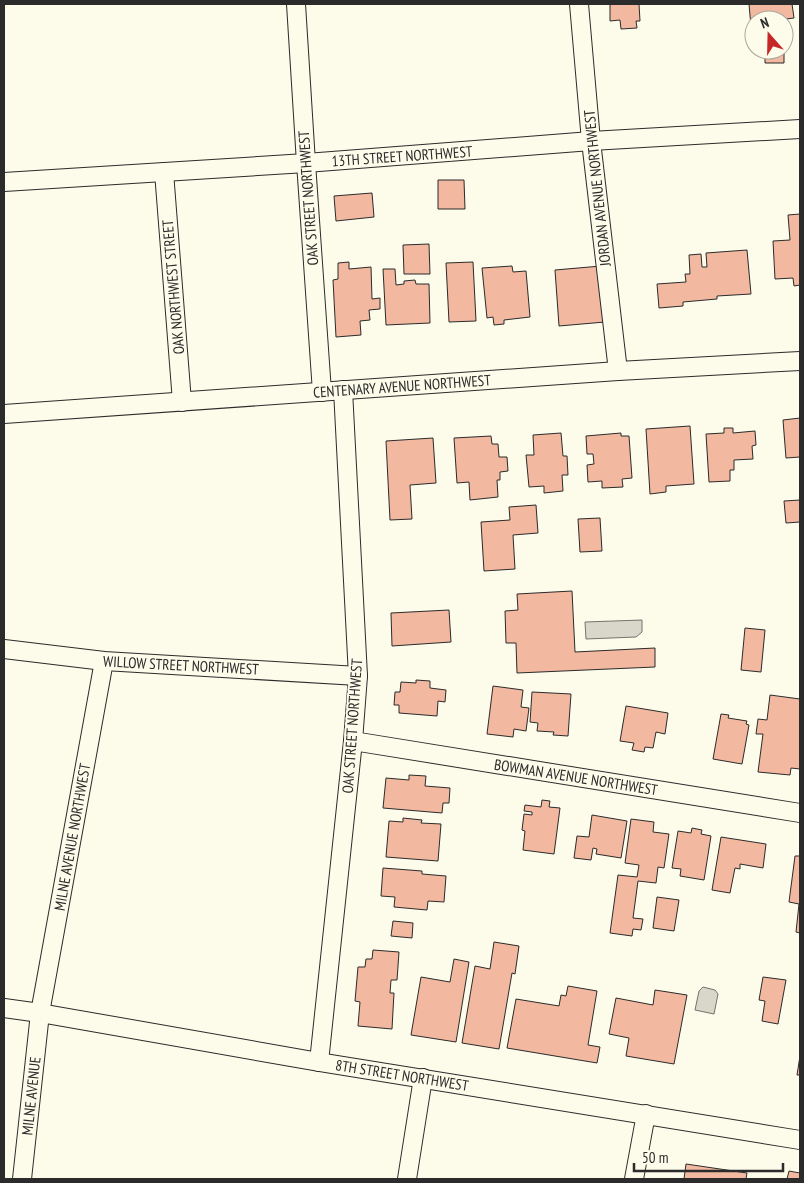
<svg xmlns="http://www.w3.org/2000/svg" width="804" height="1183" font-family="'PT Sans Narrow',sans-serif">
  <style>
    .water { fill: #d8d7c9; stroke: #74746e }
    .building { fill: #f2b8a0; stroke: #2b2b2b }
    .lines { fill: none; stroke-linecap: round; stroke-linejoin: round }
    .minor-casing { stroke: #2b2b2b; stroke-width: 20 }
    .minor { stroke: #fdfbea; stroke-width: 18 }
    .labels { text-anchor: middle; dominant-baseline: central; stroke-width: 4; stroke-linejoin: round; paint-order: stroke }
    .street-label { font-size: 15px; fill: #2b2b2b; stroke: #fdfbea }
  </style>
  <rect width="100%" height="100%" fill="#fdfbea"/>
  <g class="water">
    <path d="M642,620V632L636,637L586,639L585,622Z"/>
    <path d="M703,987L715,990L718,994L714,1014L695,1010L699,991Z"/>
  </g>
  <g class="building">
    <path d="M610,4H639L640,21H636L637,28L621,29L620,20L610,21Z"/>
    <path d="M749,4H792L794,18L786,19L787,35H784V20H754V38H752Z"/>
    <path d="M784,43V63H765V50H784Z"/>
    <path d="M438,180H464L465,209H438Z"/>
    <path d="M372,193L374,217L336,221L334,196Z"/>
    <path d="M800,214V297V285L794,286L793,278L775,279L773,241L790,240L788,215Z"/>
    <path d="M429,244L430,274H404L403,245Z"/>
    <path d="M747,250L751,294L717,296V299L683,302V306L659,308L657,284L686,282L685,274H690L689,255L701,254L702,267H707L706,253Z"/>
    <path d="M349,262V269L371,267L372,299L380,298V309L369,310L370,320L360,321L361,335L336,337L333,280L338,279V263Z"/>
    <path d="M473,262L476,321L449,322L446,263Z"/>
    <path d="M512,266L513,272L526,271L530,317L504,320V324L494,325L493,317L487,318L482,268Z"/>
    <path d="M601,266L605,322L559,326L555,270Z"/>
    <path d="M383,269H395L396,285L404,284V281L415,280L416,284H429L430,323L386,325Z"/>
    <path d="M800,418V457L786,458L783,420Z"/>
    <path d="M690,426L694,484L666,486V492L650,494L646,429Z"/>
    <path d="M724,428H733V433L755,431L756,445L752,446L753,459L734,460V470H730V481L709,482L706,434L724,433Z"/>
    <path d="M561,433L563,456H567L568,475H562L563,491L544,493V486L529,487L526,455H534L533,435Z"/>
    <path d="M621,433V436H629L632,478L622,479L623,487L602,488V481L588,482L587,465L594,464L593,454H587L586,436Z"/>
    <path d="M491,436L492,444H498L499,457H507L508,471L500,472V480H497L498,497L470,500L469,482L457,483L454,438Z"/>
    <path d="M433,438L436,483L410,485L412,519L390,520L386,441Z"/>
    <path d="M800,500V522L786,523L784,501Z"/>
    <path d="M536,505L538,533L513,535L515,569L484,571L481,522L510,520L509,507Z"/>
    <path d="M600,518L602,551L580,552L578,519Z"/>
    <path d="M572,591L575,652L655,648V667L517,673L516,643H506L505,611L518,610L517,594Z"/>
    <path d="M449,610L451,642L392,646L391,613Z"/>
    <path d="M745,628L765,630L761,672L741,670Z"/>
    <path d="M416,680L430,681V688L446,690L445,702L438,701L437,716L399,713V705H394L395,692H400L401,682L416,683Z"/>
    <path d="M493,686L523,690L521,707L529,708L526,731L514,729L513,737L487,734Z"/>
    <path d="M532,692L571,694L568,736L553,735L554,732L537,731L538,723L530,722Z"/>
    <path d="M770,695L800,699V769L791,768L790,775L758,772L763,734H756L758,719L767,720Z"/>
    <path d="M626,706L668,713L665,734L656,732L653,748L645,747L644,752L632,750L634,743L620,741Z"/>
    <path d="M721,714L729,715L728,718L747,721L746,724L749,725L742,764L713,759Z"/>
    <path d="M409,775L426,776L425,786L450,788L449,803H443L442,813L383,808L386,778L409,780Z"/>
    <path d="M542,800L550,801L549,807L560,808L554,854L523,850L525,831L522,830L524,814L532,815V812L524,811L525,805L541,807Z"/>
    <path d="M592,815L627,821L621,858L596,854L597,849L593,848L591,860L574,858L577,836L589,837Z"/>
    <path d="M403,818L422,820L421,823L441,824L438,861L386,857L389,821L403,822Z"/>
    <path d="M631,819L654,822L653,832L669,834L664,868L658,867L656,883L638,881L633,918L643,919L641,930L633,929L632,936L610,933L618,875L637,877L639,865L625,863Z"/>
    <path d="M692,828L702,830L701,834L711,836L704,880L680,876L681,869L672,868L678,831L691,833Z"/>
    <path d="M721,837L766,844L763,868L740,864V869L735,868L730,893L712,890Z"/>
    <path d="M795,856H800V933L796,932L799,904L789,902Z"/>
    <path d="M383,868L422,871V874L446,876L444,902L428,901L427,910L394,907L395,897L381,896Z"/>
    <path d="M657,897L679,900L674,931L653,928Z"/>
    <path d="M393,921L413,923L412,938L391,936Z"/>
    <path d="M494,942L519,946L515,974L512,973L499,1049L462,1043L475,966L490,969Z"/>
    <path d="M373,950L399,952L397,980H391L390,993H394L392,1029L358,1026L360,1002L355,1001L358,967H365L366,959H372Z"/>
    <path d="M454,959L469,962L456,1042L411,1035L421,977L450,982Z"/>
    <path d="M763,977L786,980L778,1024L762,1021L765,1001L759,1000Z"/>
    <path d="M568,986L597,991L588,1045L600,1047L597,1063L507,1048L516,999L559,1006L561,995L566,996Z"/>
    <path d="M655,990L687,995L674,1064L626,1056L629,1038L609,1034L616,998L653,1005Z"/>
    <path d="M800,1056V1075H797Z"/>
    <path d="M686,1164L747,1173L746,1179H684Z"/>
    <path d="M789,1171L800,1173V1179H787Z"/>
  </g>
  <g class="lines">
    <defs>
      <g id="minor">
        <path d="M296,4L306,163L322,392"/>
        <path d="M579,4L591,141L618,371"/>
        <path d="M164,172L182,402"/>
        <path d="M4,182L306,163L591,141L800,129"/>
        <path d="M4,414L618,371L800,361"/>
        <path d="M4,649L104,661L358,676"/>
        <path d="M353,741L800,813"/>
        <path d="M4,1008L40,1013L319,1062L800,1140"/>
        <path d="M319,1062L353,741L358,676L343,390"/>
        <path d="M22,1179L40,1013L104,661"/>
        <path d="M407,1179L423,1078"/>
        <path d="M634,1179L646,1114"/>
      </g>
    </defs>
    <use href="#minor" class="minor-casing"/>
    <use href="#minor" class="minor"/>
  </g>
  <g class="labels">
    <g class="street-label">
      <text transform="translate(402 156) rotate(-4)">13TH STREET NORTHWEST</text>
      <text transform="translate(597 188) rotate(-96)">JORDAN AVENUE NORTHWEST</text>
      <text transform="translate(308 198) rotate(-94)">OAK STREET NORTHWEST</text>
      <text transform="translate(173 287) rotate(-95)">OAK NORTHWEST STREET</text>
      <text transform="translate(402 386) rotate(-4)">CENTENARY AVENUE NORTHWEST</text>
      <text transform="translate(181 665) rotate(3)">WILLOW STREET NORTHWEST</text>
      <text transform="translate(352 726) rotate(-86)">OAK STREET NORTHWEST</text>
      <text transform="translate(576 777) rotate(9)">BOWMAN AVENUE NORTHWEST</text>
      <text transform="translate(72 837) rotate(-80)">MILNE AVENUE NORTHWEST</text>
      <text transform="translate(402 1075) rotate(9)">8TH STREET NORTHWEST</text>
      <text transform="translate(31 1096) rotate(-84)">MILNE AVENUE</text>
    </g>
  </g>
  <rect width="804" height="1183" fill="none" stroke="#2b2b2b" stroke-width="10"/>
  <g transform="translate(769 35) rotate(340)"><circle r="24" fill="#fdfbea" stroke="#a9a89e"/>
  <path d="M0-4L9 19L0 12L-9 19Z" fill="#c62828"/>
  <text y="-8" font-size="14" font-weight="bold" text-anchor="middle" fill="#2b2b2b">N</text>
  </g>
  <path d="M634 1163v8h149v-8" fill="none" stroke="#2b2b2b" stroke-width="2.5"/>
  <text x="642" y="1163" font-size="15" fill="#2b2b2b" stroke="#fdfbea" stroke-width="4" paint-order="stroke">50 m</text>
</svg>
